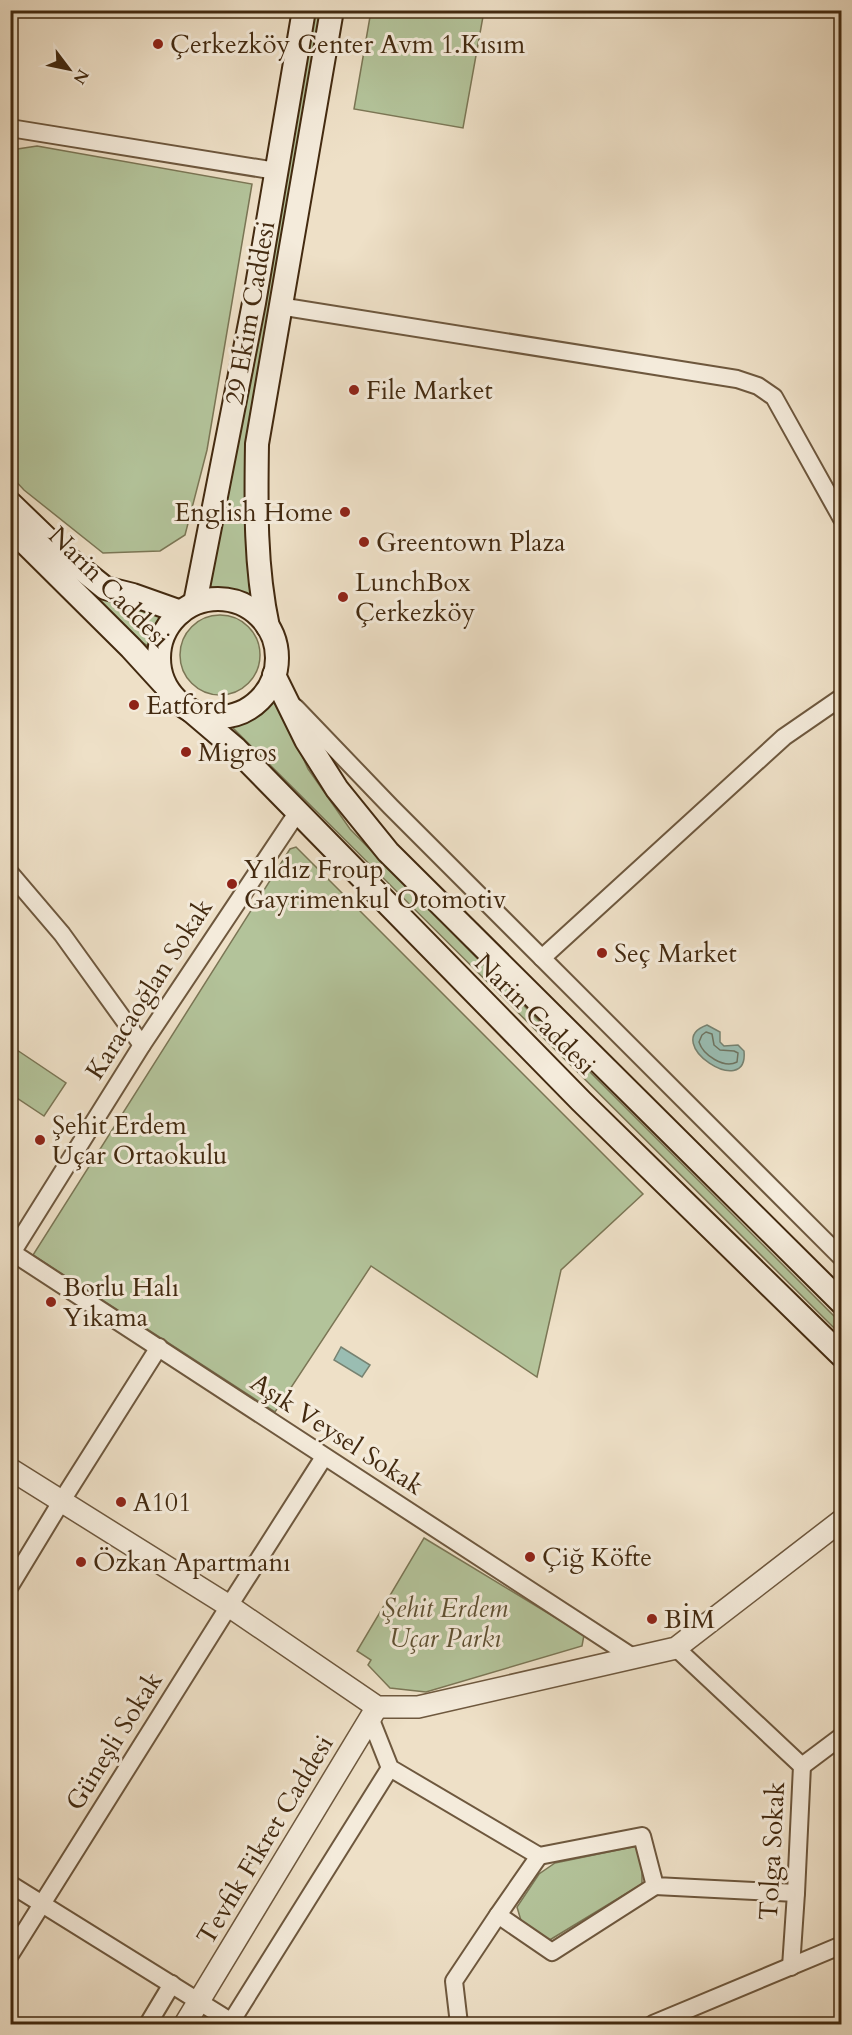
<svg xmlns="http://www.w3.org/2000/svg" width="852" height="2035" font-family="Cardo,serif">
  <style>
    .green { fill: #b3c39a; stroke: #7b7655; stroke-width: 1.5 }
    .water { fill: #9abdb2; stroke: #778271; stroke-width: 1.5 }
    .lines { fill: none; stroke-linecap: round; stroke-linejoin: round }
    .shore { stroke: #6e7461; stroke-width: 1.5 }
    .minor-casing { stroke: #6e583e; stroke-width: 20 }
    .tertiary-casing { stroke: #6e583e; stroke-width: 24 }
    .secondary-casing { stroke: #432a10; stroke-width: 26 }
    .minor { stroke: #f4ebdb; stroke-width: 16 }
    .tertiary { stroke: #f4ebdb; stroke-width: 21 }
    .secondary { stroke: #f4ebdb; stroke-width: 22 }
    .poi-dot { fill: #8f2418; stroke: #f4ebdb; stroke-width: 2 }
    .labels { text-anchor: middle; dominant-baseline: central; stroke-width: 6; stroke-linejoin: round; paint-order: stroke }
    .poi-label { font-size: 26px; fill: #432a10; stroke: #f4ebdb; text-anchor: start }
    .street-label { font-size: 26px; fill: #432a10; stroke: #f4ebdb }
    .park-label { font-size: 26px; font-style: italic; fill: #5f5032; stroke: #f4ebdb }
  </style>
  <rect width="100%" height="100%" fill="#eee0c7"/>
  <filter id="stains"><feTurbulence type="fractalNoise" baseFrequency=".00333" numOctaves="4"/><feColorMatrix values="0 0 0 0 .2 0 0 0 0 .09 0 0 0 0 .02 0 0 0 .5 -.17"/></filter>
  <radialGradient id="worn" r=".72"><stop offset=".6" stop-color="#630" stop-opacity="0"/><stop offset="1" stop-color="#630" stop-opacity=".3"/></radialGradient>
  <g class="green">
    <path d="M308,11H327L251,444L257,607L230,595L202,596Z"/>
    <path d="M371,11H484L463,128L354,109Z"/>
    <path d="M37,146L252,184L207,450L185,535L160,551L103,553L24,490L11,476V150Z"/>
    <path d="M21,526L103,596L130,609L162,615L153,649L138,640Z"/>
    <circle cx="220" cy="655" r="40"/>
    <path d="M273,699L278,702L308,769L350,829L536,1018L841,1323V1335L232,727L234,722L250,715Z"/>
    <path d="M296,847L643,1194L561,1270L537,1377L371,1266L275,1412L33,1255L290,849Z"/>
    <path d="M11,1046L66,1083L44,1116L11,1094Z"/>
    <path d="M424,1538L584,1635L582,1646L426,1692L390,1688L368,1665L371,1660L357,1651Z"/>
    <path d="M637,1846L642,1867V1884L548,1941L522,1924L517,1907L539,1874L555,1863Z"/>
  </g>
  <g class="water">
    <path d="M707,1025L720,1032V1042L724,1046L738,1045L744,1051C749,1101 659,1042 707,1025Z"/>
    <path d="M341,1347L370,1365L362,1377L334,1360Z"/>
  </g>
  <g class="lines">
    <path class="shore" d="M706,1032L712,1034L714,1045L720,1050L734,1051L738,1053L737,1062C724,1069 703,1055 699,1042L702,1035Z"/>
    <defs>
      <g id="minor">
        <path d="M10,128L276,171"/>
        <path d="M279,306L737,379L758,386L774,397L842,519"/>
        <path d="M295,707L391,807L842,1258"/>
        <path d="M10,873L62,934L142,1045"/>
        <path d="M542,958L784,737L842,697"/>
        <path d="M13,1253L634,1658"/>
        <path d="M10,1256L142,1045L297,813"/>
        <path d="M10,1586L61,1502L159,1347"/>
        <path d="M676,1648L802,1766L796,1893L791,1967"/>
        <path d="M371,1720L390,1768L539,1856L642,1836L655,1886L796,1893"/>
        <path d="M802,1766L842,1736"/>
        <path d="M539,1856L498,1915L552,1952L655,1886"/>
        <path d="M10,1884L235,2024"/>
        <path d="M10,1955L229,1606L324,1457"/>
        <path d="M231,2022L390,1768"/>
        <path d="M148,2024L172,1984"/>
        <path d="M459,2024L454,1981L498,1915"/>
        <path d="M653,2024L842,1945"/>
      </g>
      <g id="tertiary">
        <path d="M10,1469L229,1606L377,1707H418L676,1648L842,1520"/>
        <path d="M185,2024L377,1707"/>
      </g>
      <g id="secondary">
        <path d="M10,503L65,556L105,588L133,595L181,612"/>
        <path d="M10,528L131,648L163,683"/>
        <circle cx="218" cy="658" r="59"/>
        <path d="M195,603L254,303L304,10"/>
        <path d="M268,627C255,567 256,505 257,444L332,10"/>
        <path d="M274,675L306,740L337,789L388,852L842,1303"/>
        <path d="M189,709L236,749L581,1101L842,1356"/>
      </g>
    </defs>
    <use href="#minor" class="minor-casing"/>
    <use href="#tertiary" class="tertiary-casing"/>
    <use href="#secondary" class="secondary-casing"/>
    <use href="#minor" class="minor"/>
    <use href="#tertiary" class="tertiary"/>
    <use href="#secondary" class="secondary"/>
  </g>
  <g class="poi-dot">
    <circle cx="158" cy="44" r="6"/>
    <circle cx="354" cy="390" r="6"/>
    <circle cx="345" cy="512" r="6"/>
    <circle cx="364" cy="542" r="6"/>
    <circle cx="343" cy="597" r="6"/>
    <circle cx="134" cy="705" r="6"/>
    <circle cx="186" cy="752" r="6"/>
    <circle cx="232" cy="884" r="6"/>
    <circle cx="602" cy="953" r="6"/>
    <circle cx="40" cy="1140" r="6"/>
    <circle cx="51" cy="1302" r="6"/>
    <circle cx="121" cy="1502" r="6"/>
    <circle cx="530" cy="1557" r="6"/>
    <circle cx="81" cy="1562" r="6"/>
    <circle cx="652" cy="1619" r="6"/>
  </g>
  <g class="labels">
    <g class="poi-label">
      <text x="170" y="44">Çerkezköy Center Avm 1.Kısım</text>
      <text x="366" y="390">File Market</text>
      <text x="333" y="512" text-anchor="end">English Home</text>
      <text x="376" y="542">Greentown Plaza</text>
      <text x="355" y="582">LunchBox<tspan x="355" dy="30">Çerkezköy</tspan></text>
      <text x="146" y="705">Eatford</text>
      <text x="198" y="752">Migros</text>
      <text x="244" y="869">Yıldız Froup<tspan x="244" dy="30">Gayrimenkul Otomotiv</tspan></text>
      <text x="614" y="953">Seç Market</text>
      <text x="52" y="1125">Şehit Erdem<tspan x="52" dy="30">Uçar Ortaokulu</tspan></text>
      <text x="63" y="1287">Borlu Halı<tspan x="63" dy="30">Yıkama</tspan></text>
      <text x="133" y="1502">A101</text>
      <text x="542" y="1557">Çiğ Köfte</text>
      <text x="93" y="1562">Özkan Apartmanı</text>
      <text x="664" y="1619">BİM</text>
    </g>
    <g class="street-label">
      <text transform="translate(250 313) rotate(-80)">29 Ekim Caddesi</text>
      <text transform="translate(109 587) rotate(45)">Narin Caddesi</text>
      <text transform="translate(149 989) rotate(-57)">Karacaoğlan Sokak</text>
      <text transform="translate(535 1014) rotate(45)">Narin Caddesi</text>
      <text transform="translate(337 1434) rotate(33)">Aşık Veysel Sokak</text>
      <text transform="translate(114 1741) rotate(-58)">Güneşli Sokak</text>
      <text transform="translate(265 1840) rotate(-59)">Tevfik Fikret Caddesi</text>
      <text transform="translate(772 1851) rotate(-87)">Tolga Sokak</text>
    </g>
    <g class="park-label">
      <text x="445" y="1608">Şehit Erdem<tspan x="445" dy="30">Uçar Parkı</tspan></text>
    </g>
  </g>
  <rect width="852" height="2035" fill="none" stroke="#eee0c7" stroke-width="36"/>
  <rect x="12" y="12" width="828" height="2011" fill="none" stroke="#432a10" stroke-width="3"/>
  <rect x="18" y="18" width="816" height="1999" fill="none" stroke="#432a10" stroke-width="1.5"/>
  <g transform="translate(69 69) rotate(122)" stroke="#f4ebdb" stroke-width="4.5" paint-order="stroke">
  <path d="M0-4.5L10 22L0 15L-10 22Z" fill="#432a10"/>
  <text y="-9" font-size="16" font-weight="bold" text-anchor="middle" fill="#432a10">N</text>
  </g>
  <rect width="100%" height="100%" filter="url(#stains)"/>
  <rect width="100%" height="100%" fill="url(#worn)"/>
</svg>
